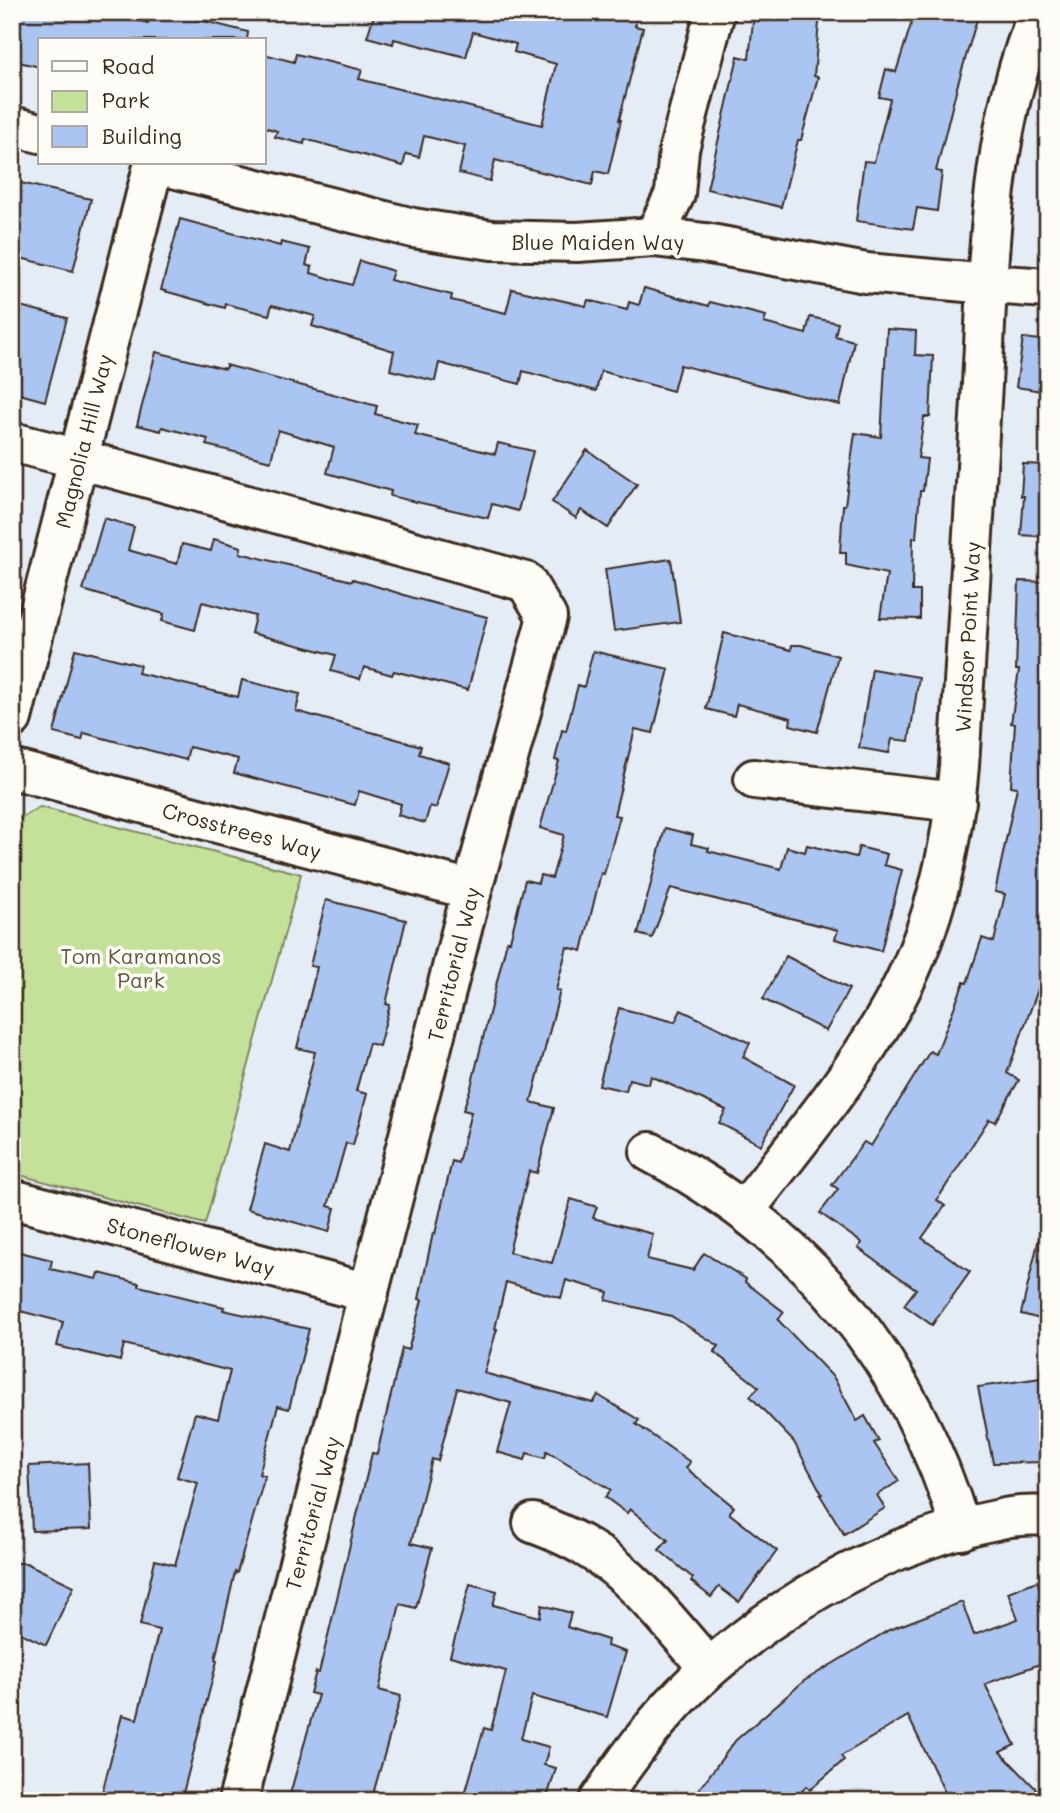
<svg xmlns="http://www.w3.org/2000/svg" width="1060" height="1813" font-family="Mali,sans-serif">
  <style>
    .green { fill: #c4e199; stroke: #80865c; stroke-width: 2 }
    .building { fill: #abc5f2; stroke: #3b2a1e; stroke-width: 2 }
    .lines { fill: none; stroke-linecap: round; stroke-linejoin: round }
    .minor-casing { stroke: #3b2a1e; stroke-width: 44 }
    .minor { stroke: #fdfcf7; stroke-width: 38 }
    .labels { text-anchor: middle; dominant-baseline: central; stroke-width: 7; stroke-linejoin: round; paint-order: stroke }
    .street-label { font-size: 21px; fill: #3b2a1e; stroke: #fdfcf7 }
    .park-label { font-size: 21px; fill: #5d583d; stroke: #fdfcf7 }
  </style>
  <rect width="100%" height="100%" fill="#e4ecf6"/>
  <filter id="ink" filterUnits="userSpaceOnUse"><feTurbulence type="fractalNoise" baseFrequency=".0143" numOctaves="2"/><feDisplacementMap in="SourceGraphic" scale="14" xChannelSelector="R" yChannelSelector="G"/><feConvolveMatrix kernelMatrix="1 2 1 2 8 2 1 2 1" color-interpolation-filters="sRGB"/></filter>
  <g filter="url(#ink)">
    <path class="green" d="M40,807L301,874L205,1224L12,1173V831L15,821Z"/>
    <g class="building">
      <path d="M12,12H105L148,23L151,12H168L248,32L247,40H40V67L14,61L20,38L12,36Z"/>
      <path d="M375,12H639L635,26L643,28L619,120H621L608,174L595,171L592,185L495,160L490,181L459,173L465,146L424,136L419,157L406,154L403,166L305,139L304,144L275,137L277,131L264,127V54L294,62L296,54L362,70L359,79L542,125L556,64L514,52L516,44L473,32L466,57L394,39L393,44L367,37Z"/>
      <path d="M754,12H820L814,76L818,77L801,140H798L781,207L707,189L738,56L749,59Z"/>
      <path d="M915,12H979L957,87L936,171L942,172L937,211L917,208L913,229L856,221L864,161L874,162L890,99L879,97L886,69L896,72Z"/>
      <path d="M12,181L91,199L73,271L12,256Z"/>
      <path d="M180,219L280,246L281,242L310,249L306,265L312,267L311,273L352,285L360,261L393,271L390,280L452,295L451,300L506,313L512,289L586,306L588,300L627,310L629,302L639,305L644,288L709,306L710,302L766,316L764,323L806,334L810,317L838,323L835,336L854,341L840,405L680,365L673,391L601,371L596,391L523,371L520,384L439,363L435,381L390,370L394,351L312,326L315,316L272,305L269,315L226,304L225,308L161,290Z"/>
      <path d="M12,304L67,318L45,401L12,392Z"/>
      <path d="M887,329L916,331L915,355L933,356L930,417H924L918,458L927,459L923,491H920L916,538H913L912,591H920V619L880,618L887,574L846,565V553H840L843,505H845L855,433L881,437Z"/>
      <path d="M1023,338L1048,341V392L1016,387Z"/>
      <path d="M156,352L225,369L226,365L377,406L375,414L418,425L415,435L495,454L498,443L533,451L518,511L492,504L488,518L390,496L391,491L327,473L334,447L278,430L271,461L206,445L208,439L162,427L161,431L137,425Z"/>
      <path d="M587,450L637,484L608,528L581,510L576,518L552,502Z"/>
      <path d="M1023,464L1048,465V537L1021,535L1024,496H1021Z"/>
      <path d="M104,518L134,527L128,550L177,564L182,544L211,551L214,539L241,547L240,553L352,581L353,579L414,598L487,617L468,690L394,671L392,675L364,667L360,679L331,671L336,655L251,633L255,616L202,602L195,630L162,621L164,614L83,590Z"/>
      <path d="M671,559L680,622L614,631L605,569Z"/>
      <path d="M1019,581L1048,582V990L1039,987L1007,1073L1019,1080L995,1122L989,1119L937,1200L945,1206L922,1238L970,1272L932,1325L904,1305L916,1289L858,1248L862,1243L820,1213L838,1189L832,1185L864,1142L871,1146L930,1051L936,1054L964,982L967,983L982,938L994,942L1005,894L995,892L1017,787L1011,786L1015,724L1011,723L1019,670H1016Z"/>
      <path d="M724,633L791,650L792,645H801L838,656L817,732L790,725L791,718L737,704L734,716L706,709Z"/>
      <path d="M75,649L140,665L138,673L238,697L242,680L300,694L296,711L421,746L419,754L449,763L436,808L430,806L425,823L398,815L401,804L359,791L355,805L234,773L238,759L189,747L186,760L84,733L82,740L54,733Z"/>
      <path d="M593,651L669,669L653,733L635,729L614,815L620,816L604,874L601,873L582,951L567,947L556,990L560,991L531,1102L554,1108L537,1173L529,1171L509,1252L552,1263L571,1199L597,1207L593,1218L653,1234L647,1259L693,1270L704,1253L746,1279L745,1282L784,1312L778,1320L834,1378L857,1421L865,1416L879,1441L874,1443L899,1481L877,1495L885,1508L844,1534L820,1495L822,1494L794,1442L750,1396L759,1387L714,1352L719,1346L671,1316L606,1300L608,1292L566,1280L561,1298L506,1282L495,1329H497L484,1373L593,1403L598,1395L639,1420L636,1424L690,1462L686,1468L734,1507L729,1513L777,1551L739,1602L719,1587L711,1597L691,1581L693,1578L659,1550L668,1540L630,1509L627,1513L605,1497L611,1490L547,1451L545,1458L527,1453L525,1460L497,1452L511,1403L457,1388L438,1461L432,1459L411,1543L432,1548L416,1608L400,1604L379,1690L401,1696L371,1801H288L318,1695L310,1693L316,1672L319,1673L372,1453L377,1454L402,1348L408,1350L422,1300L419,1299L433,1233L435,1234L452,1161L458,1163L471,1112L463,1110L471,1087L507,941H510L525,880L538,883L540,875L552,878L564,835L540,828L559,761L555,760L562,730L566,731L578,685L584,687Z"/>
      <path d="M872,669L919,677L909,741L892,739L889,753L859,748Z"/>
      <path d="M665,828L693,835L691,844L709,848L708,851L781,869L787,847L805,852L807,845L856,857L859,847L887,854L884,865L902,870L881,951L835,939L838,930L671,888L652,938L638,934Z"/>
      <path d="M326,900L406,920L386,1004L390,1005L379,1046L369,1043L356,1091L367,1094L353,1145L346,1143L328,1206L335,1208L329,1232L247,1209L265,1144L290,1152L315,1052L297,1048L317,967L310,966Z"/>
      <path d="M786,956L849,989L826,1031L763,999Z"/>
      <path d="M619,1008L675,1022L681,1010L750,1043L743,1057L794,1085L761,1145L719,1123L726,1110L651,1076L649,1084L629,1079L626,1091L599,1085Z"/>
      <path d="M1039,1238L1048,1239V1321L1021,1314Z"/>
      <path d="M12,1250L52,1260L50,1269L97,1279L99,1273L139,1283V1286L224,1307L223,1310L309,1329L289,1409L278,1406L259,1474L265,1476L237,1573L235,1572L215,1660L217,1661L181,1801H100L122,1715L137,1719L159,1630L140,1625L155,1560L175,1565L198,1483L177,1477L195,1413L218,1419L230,1371L124,1344L120,1361L57,1346L63,1322L12,1309Z"/>
      <path d="M1048,1377V1462L993,1463L978,1387Z"/>
      <path d="M88,1463L91,1529L32,1531L29,1466Z"/>
      <path d="M17,1563H26L74,1586L46,1645L12,1629V1573Z"/>
      <path d="M1037,1581L1048,1609V1661L985,1684L1015,1745L1000,1752L1048,1801H949L908,1716L841,1756L844,1760L810,1790L806,1786L795,1801H690L736,1740L804,1681L889,1630L962,1602L974,1635L1018,1619L1008,1592Z"/>
      <path d="M470,1584L497,1591L493,1605L540,1617L542,1605L571,1613L567,1627L608,1640L607,1646L626,1652L607,1717L532,1696L521,1739L549,1747L544,1765L556,1768L546,1801H463L484,1728L491,1730L506,1671L450,1656Z"/>
    </g>
    <g class="lines">
      <defs>
        <g id="minor">
          <path d="M12,126L40,133"/>
          <path d="M153,163L413,228L492,240L577,242L654,237L705,243L866,273L988,284L1048,288"/>
          <path d="M654,237L675,194L679,149L715,12"/>
          <path d="M12,442L79,459L526,582L547,617L472,890L238,1801"/>
          <path d="M12,718L154,163"/>
          <path d="M12,769L472,890"/>
          <path d="M754,779L956,802"/>
          <path d="M650,1152C805,1233 911,1362 961,1530"/>
          <path d="M12,1199L369,1293"/>
          <path d="M745,1210C796,1144 851,1079 892,1006C933,933 952,849 959,766C967,639 974,511 982,384C989,259 989,129 1039,12"/>
          <path d="M533,1523C552,1530 570,1537 587,1548C636,1576 672,1627 709,1668"/>
          <path d="M599,1801C631,1752 667,1705 711,1667C793,1594 897,1539 1005,1518C1019,1515 1034,1516 1048,1515"/>
        </g>
      </defs>
      <use href="#minor" class="minor-casing"/>
      <use href="#minor" class="minor"/>
    </g>
  </g>
  <g class="labels">
    <g class="street-label">
      <text x="598" y="241">Blue Maiden Way</text>
      <text transform="translate(83 441) rotate(-76)">Magnolia Hill Way</text>
      <text transform="translate(967 637) rotate(-87)">Windsor Point Way</text>
      <text transform="translate(242 830) rotate(15)">Crosstrees Way</text>
      <text transform="translate(453 964) rotate(-76)">Territorial Way</text>
      <text transform="translate(191 1246) rotate(15)">Stoneflower Way</text>
      <text transform="translate(312 1513) rotate(-75)">Territorial Way</text>
    </g>
    <g class="park-label">
      <text x="141" y="955">Tom Karamanos<tspan x="141" dy="24">Park</tspan></text>
    </g>
  </g>
  <rect width="1060" height="1813" fill="none" stroke="#fdfcf7" stroke-width="42"/>
  <rect x="21" y="21" width="1018" height="1771" fill="none" stroke="#3b2a1e" stroke-width="2.5" filter="url(#ink)"/>
  <rect x="38" y="38" width="228" height="126" fill="#fdfcf7" stroke="#afa8a0" stroke-width="2"/>
  <rect x="52" y="61" width="35" height="10" fill="#fdfcf7" stroke="#afa8a0" stroke-width="2"/>
  <text x="102" y="74" font-size="21" fill="#3b2a1e">Road</text>
  <rect x="52" y="91" width="35" height="21" fill="#c4e199" stroke="#afa8a0" stroke-width="2"/>
  <text x="102" y="108" font-size="21" fill="#3b2a1e">Park</text>
  <rect x="52" y="126" width="35" height="21" fill="#abc5f2" stroke="#afa8a0" stroke-width="2"/>
  <text x="102" y="144" font-size="21" fill="#3b2a1e">Building</text>
</svg>
